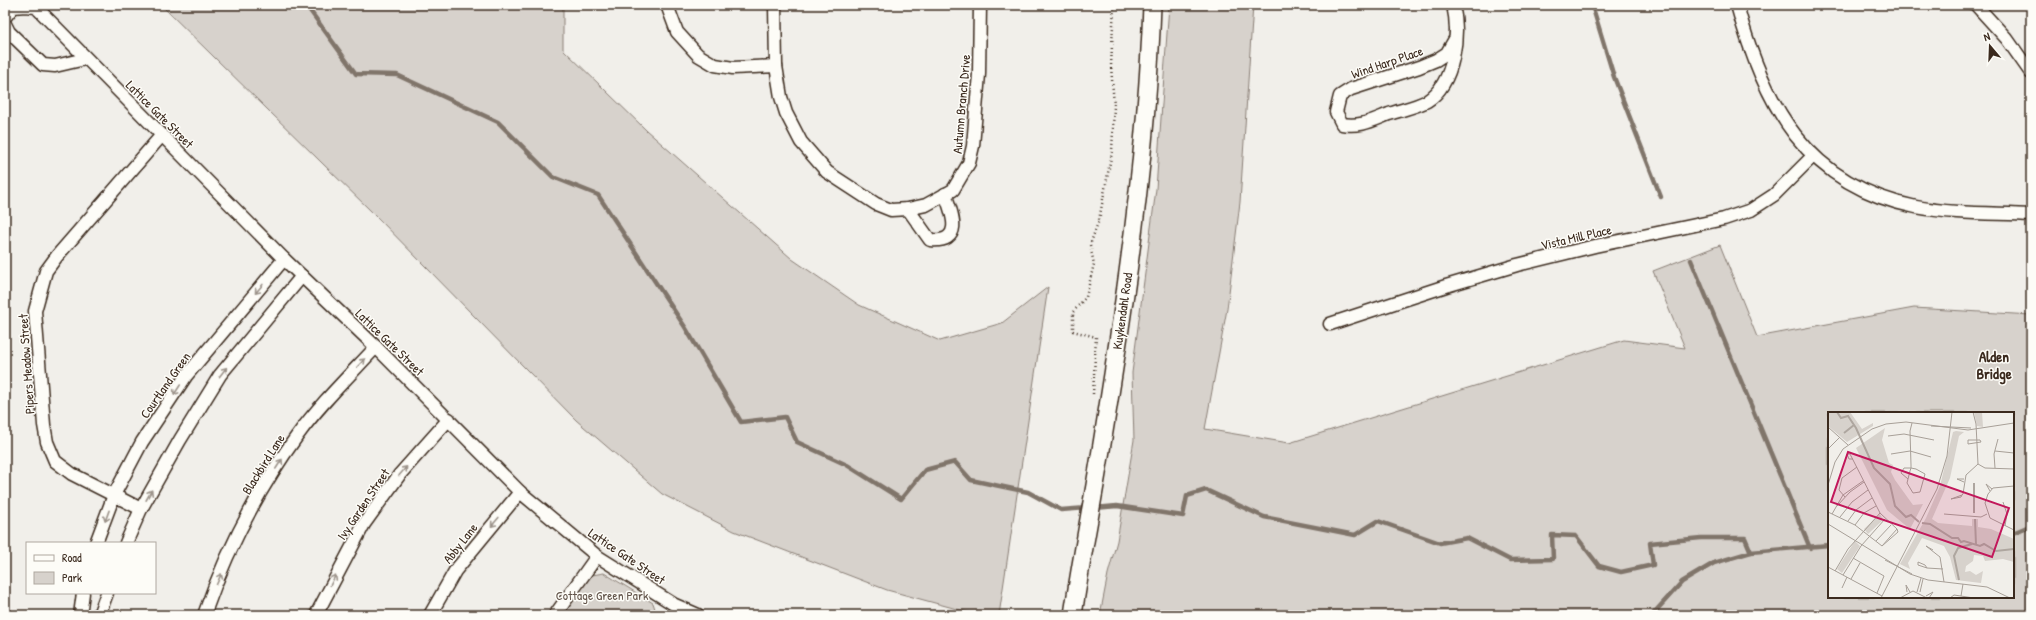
<svg xmlns="http://www.w3.org/2000/svg" width="2036" height="620" font-family="'Patrick Hand',sans-serif">
  <style>
    .green { fill: #d7d2cc; stroke: #897e75; fill-rule: evenodd }
    .lines { fill: none; stroke-linecap: round; stroke-linejoin: round }
    .stream { stroke: #80746b; stroke-width: 4.5 }
    .minor-casing { stroke: #3b2a1e; stroke-width: 15 }
    .secondary-casing { stroke: #3b2a1e; stroke-width: 20 }
    .path { stroke: #3b2a1e; stroke-width: 2.5; stroke-dasharray: 1 3; stroke-linecap: butt }
    .minor { stroke: #fdfcf7; stroke-width: 12 }
    .secondary { stroke: #fdfcf7; stroke-width: 17 }
    .oneway { stroke: #9c938a }
    .labels { text-anchor: middle; dominant-baseline: central; stroke-width: 3; stroke-linejoin: round; paint-order: stroke }
    .street-label { font-size: 13px; fill: #3b2a1e; stroke: #fdfcf7 }
    .park-label { font-size: 13px; fill: #62544a; stroke: #fdfcf7 }
    .quarter-label { font-size: 15px; font-weight: bold; fill: #3b2a1e; stroke: #fdfcf7 }
    .inset-river { fill: none; stroke: #aea69f; stroke-width: 2 }
    .inset-road { fill: none; stroke: #a8a098; stroke-width: 1 }
    .view { fill: #c2185b; fill-opacity: 0.15; stroke: #c2185b; stroke-width: 2 }
    .inset-edge { fill: none; stroke: #3b2a1e; stroke-width: 2 }
  </style>
  <rect width="100%" height="100%" fill="#f1efea"/>
  <filter id="ink" filterUnits="userSpaceOnUse"><feTurbulence type="fractalNoise" baseFrequency=".025" numOctaves="2"/><feDisplacementMap in="SourceGraphic" scale="8" xChannelSelector="R" yChannelSelector="G"/><feConvolveMatrix kernelMatrix="1 2 1 2 8 2 1 2 1" color-interpolation-filters="sRGB"/></filter>
  <g filter="url(#ink)">
    <g class="green">
      <path d="M161,5H563V49L646,130L792,259L859,305L940,341L1002,323L1048,287L999,615H979L887,590L734,531L662,494L576,420L374,214Z"/>
      <path d="M1169,5H1253L1240,202L1227,309L1205,429L1289,443L1624,340L1685,348L1653,271L1720,245L1757,337L1914,308L2031,315V615H1100L1108,574L1117,541L1134,440L1132,373L1156,189ZM1829,413H2013V597H1829Z"/>
      <path d="M604,573L653,603L657,615H562L566,607L592,575Z"/>
    </g>
    <g class="lines">
      <g class="stream">
        <path d="M306,5L356,74L397,75L498,122L553,177L598,195L685,327L741,422L785,417L797,442L847,465L901,499L925,470L955,462L971,480L1028,492L1061,510L1087,508"/>
        <path d="M1592,5L1614,77L1661,197"/>
        <path d="M1691,260L1810,548"/>
        <path d="M1095,508L1117,506L1183,516L1187,496L1206,490L1264,517L1355,535L1378,521L1440,543L1467,538L1510,560L1553,559L1552,535L1576,536L1599,566L1621,572L1653,565L1650,543L1701,538H1745L1751,552L1829,545"/>
        <path d="M2013,533L2027,527L2031,529"/>
        <path d="M1652,615L1682,582L1714,563L1751,552"/>
      </g>
      <defs>
        <g id="minor">
          <path d="M667,5L677,32L698,55L715,65L733,68L776,66"/>
          <path d="M775,5L776,66L781,97L786,113L801,142L827,172L876,204L891,210L908,209L926,205L953,190L969,163L973,146L979,74L980,5"/>
          <path d="M1453,5C1460,34 1455,83 1427,101C1416,107 1400,110 1389,114C1371,121 1361,127 1342,124L1336,112L1340,96L1351,89L1419,67L1436,60L1447,53L1455,39"/>
          <path d="M1737,5C1764,105 1806,185 1916,207C1953,214 1993,213 2031,215"/>
          <path d="M1976,5L2007,39L2031,73"/>
          <path d="M5,17L13,7L25,6L36,7L284,259L376,347L520,492L597,556L675,605L698,615"/>
          <path d="M5,24L9,32L43,65L55,66L85,59"/>
          <path d="M908,209L930,240C965,243 952,213 945,194"/>
          <path d="M1330,324L1446,286L1517,265L1595,246L1724,219L1751,210L1774,195L1813,156"/>
          <path d="M141,509L72,474L55,461L47,442L44,425L35,311L46,271L57,256L162,135"/>
          <path d="M96,543L114,495L142,442L186,376L284,259"/>
          <path d="M126,543L141,509L180,440L220,375L302,276"/>
          <path d="M80,615L83,593"/>
          <path d="M99,615L107,593"/>
          <path d="M204,615C226,552 258,490 297,436C320,404 349,376 376,347"/>
          <path d="M316,615L364,524L400,474L449,419"/>
          <path d="M430,615L455,571L520,492"/>
          <path d="M555,615L597,556"/>
        </g>
        <path id="secondary" d="M1073,615C1081,560 1092,505 1101,450C1125,303 1147,155 1152,5"/>
      </defs>
      <use href="#minor" class="minor-casing"/>
      <use href="#secondary" class="secondary-casing"/>
      <path class="path" d="M1093,394L1096,337L1073,331V312L1086,297L1094,264L1090,245L1099,220L1112,152L1114,105L1111,66L1114,5"/>
      <use href="#minor" class="minor"/>
      <use href="#secondary" class="secondary"/>
    </g>
    <defs><path id="oneway-shaft" d="M-6 0H5M1.5-3L5.5 0L1.5 3" fill="none" stroke-width="1.6" stroke-linecap="round" stroke-linejoin="round"/></defs>
    <g class="oneway">
      <use href="#oneway-shaft" transform="translate(259 289) rotate(130)"/>
      <use href="#oneway-shaft" transform="translate(361 363) rotate(-46)"/>
      <use href="#oneway-shaft" transform="translate(223 372) rotate(-52)"/>
      <use href="#oneway-shaft" transform="translate(177 390) rotate(123)"/>
      <use href="#oneway-shaft" transform="translate(279 464) rotate(-57)"/>
      <use href="#oneway-shaft" transform="translate(403 471) rotate(-49)"/>
      <use href="#oneway-shaft" transform="translate(149 495) rotate(-61)"/>
      <use href="#oneway-shaft" transform="translate(107 516) rotate(110)"/>
      <use href="#oneway-shaft" transform="translate(495 522) rotate(130)"/>
      <use href="#oneway-shaft" transform="translate(219 579) rotate(-66)"/>
      <use href="#oneway-shaft" transform="translate(333 580) rotate(-63)"/>
    </g>
  </g>
  <g class="labels">
    <g class="street-label">
      <text transform="translate(1387 62) rotate(-19)">Wind Harp Place</text>
      <text transform="translate(961 104) rotate(-85)">Autumn Branch Drive</text>
      <text transform="translate(160 114) rotate(45)">Lattice Gate Street</text>
      <text transform="translate(1576 237) rotate(-13)">Vista Mill Place</text>
      <text transform="translate(1122 311) rotate(-82)">Kuykendahl Road</text>
      <text transform="translate(390 342) rotate(44)">Lattice Gate Street</text>
      <text transform="translate(26 364) rotate(-94)">Pipers Meadow Street</text>
      <text transform="translate(165 385) rotate(-55)">Courtland Green</text>
      <text transform="translate(263 464) rotate(-58)">Blackbird Lane</text>
      <text transform="translate(363 504) rotate(-56)">Ivy Garden Street</text>
      <text transform="translate(460 543) rotate(-52)">Abby Lane</text>
      <text transform="translate(627 556) rotate(34)">Lattice Gate Street</text>
    </g>
    <g class="park-label">
      <text x="602" y="595">Cottage Green Park</text>
    </g>
    <g class="quarter-label">
      <text x="1994" y="356">Alden<tspan x="1994" dy="17">Bridge</tspan></text>
    </g>
  </g>
  <g transform="translate(1828 412)">
    <rect width="186" height="186" fill="#f1efea"/>
    <path d="M0,0H22L34,17L45,11V14L19,30L0,14ZM146,0H154L155,15L149,14ZM57,16L54,28L61,51L65,53L63,60L67,68L85,93L95,92L82,117L59,98L28,36ZM128,19L136,20L131,24L122,66L104,107L110,111L144,114V107H150V115L163,117L186,127V150L175,147L157,149L155,144L146,143L145,149L138,154L137,160L142,159L148,163L155,159L153,171L128,168L122,145L116,134L94,126L80,151L82,157L72,152L98,106L112,74L125,20ZM52,102L55,108L40,122L36,117ZM27,129L32,134L14,161L9,157Z" fill="#d7d2cc"/>
    <path class="inset-river" d="M9,0L13,6L20,4L28,16L46,56L62,72L67,94L78,105L83,103L91,110M16,21L26,13M146,101V71M147,107L148,133M94,111L102,112L124,126H130L133,130L136,129L152,134L156,132L168,139L186,137M131,168L126,144L130,136L144,132"/>
    <path class="inset-road" d="M145,0L148,12L150,52L157,56L186,57M103,14L143,16M0,15L20,33M60,24L76,22L106,28M140,28H152L153,30L140,32ZM0,37L12,25M167,39L186,41M63,42L82,39L103,45M25,47H21L19,42H22L52,101L69,117M167,56L166,42L170,27M80,67L73,61L76,56H83L88,57L97,62L92,80L85,81L79,71L82,59L83,56V53L82,19L84,11M136,70L129,67H136M0,73L7,50L15,37L44,17L58,12L78,10L140,18L186,11M186,74L165,76L160,82L157,91L162,106L186,118M162,79L158,72L164,77M134,83L123,87L133,85L134,83L135,82L138,63L150,52M17,85L11,78L14,66L29,55M175,90L179,102L177,114M9,94L22,80L36,70M0,100L27,113L54,134M4,102L15,83L35,69M116,102L153,105L159,102M12,105L24,90L40,78M20,109L28,98L44,86M0,112L82,162L100,168L159,175L182,186M27,113L36,101L48,94M48,129L63,113M54,134L70,120L69,117M54,134L69,117M105,138L98,134L112,145L116,170M25,146L56,164L49,181M57,148L84,162M90,150L97,153L99,156L90,153ZM0,155L54,184M99,156L115,157M7,159L20,137L52,101M15,163L33,134L57,107M23,167L32,151M14,176L19,165M79,180L78,173L82,180M89,180L93,166M92,180L95,167M98,184L105,180L101,186M133,184L135,172M53,186L109,77L119,44L124,0M72,186L85,179L99,186M122,186L126,183L146,186"/>
    <path class="view" d="M20,40L181,96L164,145L3,90Z"/>
    <rect width="186" height="186" class="inset-edge"/>
  </g>
  <rect width="2036" height="620" fill="none" stroke="#fdfcf7" stroke-width="20"/>
  <rect x="10" y="10" width="2016" height="600" fill="none" stroke="#3b2a1e" stroke-width="1.5" filter="url(#ink)"/>
  <rect x="26" y="542" width="130" height="52" fill="#fdfcf7" stroke="#afa8a0"/>
  <rect x="34" y="555" width="20" height="6" fill="#fdfcf7" stroke="#afa8a0"/>
  <text x="62" y="562" font-size="12" fill="#3b2a1e">Road</text>
  <rect x="34" y="572" width="20" height="12" fill="#d7d2cc" stroke="#afa8a0"/>
  <text x="62" y="582" font-size="12" fill="#3b2a1e">Park</text>
  <g transform="translate(1990 46) rotate(341)" stroke="#fdfcf7" stroke-width="3" paint-order="stroke">
  <path d="M0-3L7 15L0 10L-7 15Z" fill="#3b2a1e"/>
  <text y="-6" font-size="11" font-weight="bold" text-anchor="middle" fill="#3b2a1e">N</text>
  </g>
</svg>
